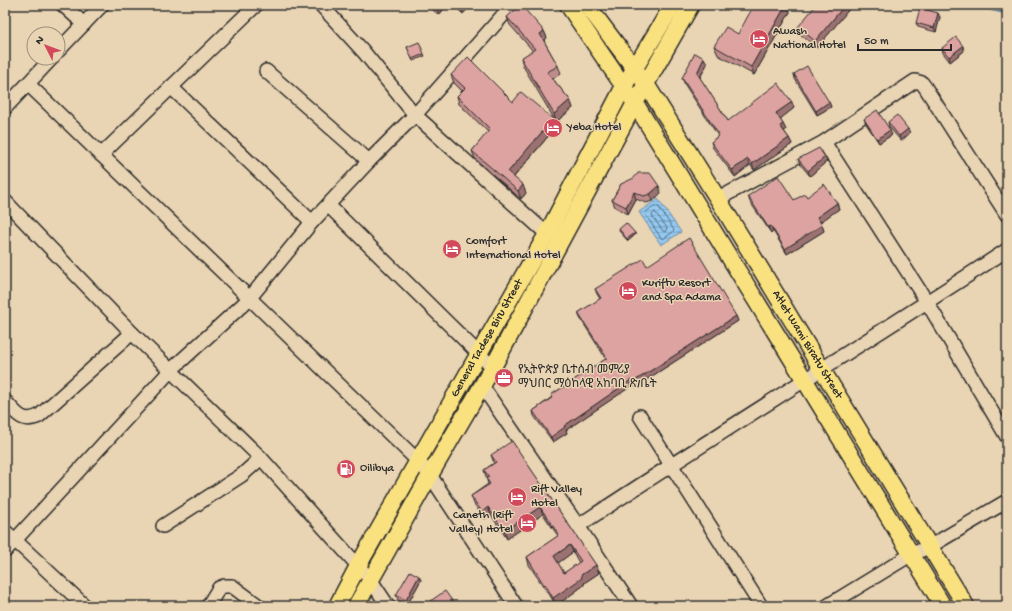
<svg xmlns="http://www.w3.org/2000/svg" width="1012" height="611" font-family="'Gochi Hand','Noto Sans Ethiopic',sans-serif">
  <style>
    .water { fill: url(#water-rules); stroke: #6b8aa3 }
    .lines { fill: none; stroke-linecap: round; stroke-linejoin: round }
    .shore { stroke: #556b7b; stroke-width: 1 }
    .stream { stroke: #6b8aa3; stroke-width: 3.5 }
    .minor-casing { stroke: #2b2b2b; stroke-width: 16 }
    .major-casing { stroke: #2b2b2b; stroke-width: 19 }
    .minor { stroke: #e9d4b3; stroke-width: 13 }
    .major { stroke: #fae180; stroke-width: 16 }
    .wall { fill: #be8c8a; stroke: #2b2b2b; fill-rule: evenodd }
    .shaded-wall { fill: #9b7271; stroke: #2b2b2b }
    .building { fill: #dda3a1; stroke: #2b2b2b; fill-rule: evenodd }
    .labels { text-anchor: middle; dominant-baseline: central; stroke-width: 3; stroke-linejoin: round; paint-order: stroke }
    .poi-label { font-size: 12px; fill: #2b2b2b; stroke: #e9d4b3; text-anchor: start }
    .street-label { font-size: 12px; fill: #2b2b2b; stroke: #e9d4b3 }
  </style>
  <defs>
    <pattern id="water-rules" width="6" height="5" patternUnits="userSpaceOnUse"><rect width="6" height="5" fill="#95caf3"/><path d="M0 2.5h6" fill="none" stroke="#81aed0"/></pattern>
  </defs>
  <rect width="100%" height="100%" fill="#e9d4b3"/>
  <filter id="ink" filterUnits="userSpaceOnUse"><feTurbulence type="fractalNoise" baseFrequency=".025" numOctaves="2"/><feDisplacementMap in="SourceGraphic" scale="8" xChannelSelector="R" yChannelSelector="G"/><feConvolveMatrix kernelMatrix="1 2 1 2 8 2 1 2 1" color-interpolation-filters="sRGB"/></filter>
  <g filter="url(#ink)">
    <path class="water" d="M658,199L681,232L661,245L639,212Z"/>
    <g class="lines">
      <g class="shore">
        <path d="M656,206H658L674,230L673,232L663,239L661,238L645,214L646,212Z"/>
        <path d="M655,212L667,228L665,232L663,231L652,216L653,214Z"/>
      </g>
      <path class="stream" d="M975,5L1007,13"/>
      <defs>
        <g id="minor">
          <path d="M63,5L84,24"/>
          <path d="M321,5L363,51L415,115L547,234"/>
          <path d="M58,51L102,5"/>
          <path d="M266,71L369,161"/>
          <path d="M28,84L418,461L430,475L516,606"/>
          <path d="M171,87L312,222"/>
          <path d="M5,108L52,58"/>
          <path d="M824,142L927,302L1007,437"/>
          <path d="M101,155L256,5"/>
          <path d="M718,199L824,142L915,81L922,83L925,87L1007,215"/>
          <path d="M5,201L132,333L261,458L370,579L388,606"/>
          <path d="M328,205L479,354L493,367"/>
          <path d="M482,386L578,526L631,606"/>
          <path d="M5,401C16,413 22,424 39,416L132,333"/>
          <path d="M640,416L761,606"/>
          <path d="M163,526L242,475L261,458"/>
          <path d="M578,526C720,432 865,343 1007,250"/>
          <path d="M5,531L85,606"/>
          <path d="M5,551L171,370L249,299L312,222L369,161L415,115L512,5"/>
          <path d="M208,606L219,588L224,586H232L259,606"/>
          <path d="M827,606L912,554L929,547L1007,501"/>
        </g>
        <g id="major">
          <path d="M568,5L635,103L943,606"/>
          <path id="s1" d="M587,5L646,84L718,199L966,606"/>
          <path id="s2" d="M337,606L358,566L547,234L624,86L673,5"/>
          <path d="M356,606L430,475L493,367L635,103L691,5"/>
        </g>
      </defs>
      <use href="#minor" class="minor-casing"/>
      <use href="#major" class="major-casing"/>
      <use href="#minor" class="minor"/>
      <use href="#major" class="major"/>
    </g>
    <g class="wall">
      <path d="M427,5H447L439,15Z"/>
      <path d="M453,5H471L463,14Z"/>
      <path d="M850,8L817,48L800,34L798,27Z"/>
      <path d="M790,12L754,75L718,55L714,46L738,34Z"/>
      <path d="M507,17L544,31L547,38L544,41L558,66L561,73L553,79L570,100L573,108L556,122L523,66L521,58L533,51L510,25Z"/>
      <path d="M940,17L936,32L918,27L916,23Z"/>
      <path d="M407,47L424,54L425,56L413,61Z"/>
      <path d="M942,48L964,51L950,62L943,53Z"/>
      <path d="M704,58L707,64L700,78L728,121L794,108L780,119L783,124L786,130L784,131L789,138L792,144L754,170L750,165L735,177L713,148L711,142L718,136L685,85L682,78Z"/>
      <path d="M794,74L829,102L831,107L817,115L795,79Z"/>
      <path d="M451,75L513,102L556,127L514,177L526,193L521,199L475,159L472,151L488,132L459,104L457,96L462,91L454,83Z"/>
      <path d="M864,119L892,135L879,143L866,124Z"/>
      <path d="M888,122L908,129L910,133L901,141L889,127Z"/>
      <path d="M825,157L827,161L810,176L800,164L798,159Z"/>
      <path d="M621,184L661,193L653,201L646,203L636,199L628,214L615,207L612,200Z"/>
      <path d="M748,196L794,200L807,197L837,203L839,209L820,222L822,225L824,231L787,254L773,231L771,233L750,202Z"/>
      <path d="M619,229L635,233V235L628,241L619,231Z"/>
      <path d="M647,266L736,316L738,321L635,387L633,385L566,430L567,433L553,442L534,416L533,411L552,397L551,395L606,359L580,318L578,313L600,299L597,294L595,289Z"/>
      <path d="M491,455L596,565L599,573L584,583V585L556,606L548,592H547L529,565L527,557L558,536L543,514L507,539L491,515L485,519L474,504L471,496L488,484L484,470L494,463ZM573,552L579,563L564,573L558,563Z"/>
      <path d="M421,580L407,605L398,600L396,595Z"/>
    </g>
    <g class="shaded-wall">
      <path d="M437,5H447L439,15L436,6Z"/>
      <path d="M460,5H471L463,14L460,6Z"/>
      <path d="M786,5H787L790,12L754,75L751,67Z"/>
      <path d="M845,5H849L850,8L817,48L815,41Z"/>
      <path d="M938,13L940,17L936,32L934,28Z"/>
      <path d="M544,31L547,38L543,42L540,34Z"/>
      <path d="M963,46L964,51L950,62L949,57Z"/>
      <path d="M704,58L707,64L699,79L697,73Z"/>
      <path d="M570,100L573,108L556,122L554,114Z"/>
      <path d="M792,102L794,108L779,120L776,113Z"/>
      <path d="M829,102L831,107L817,115L816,111Z"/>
      <path d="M553,119L556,127L511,180L508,172Z"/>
      <path d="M783,124L786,130L782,132L780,126Z"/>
      <path d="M908,129L910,133L901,141L899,136Z"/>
      <path d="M890,130L892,135L879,143L877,139Z"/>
      <path d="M789,138L792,144L754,170L752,164Z"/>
      <path d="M825,157L827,161L810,176L808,171Z"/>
      <path d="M748,159L750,165L735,177L732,170Z"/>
      <path d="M523,185L526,193L521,199L518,191Z"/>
      <path d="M659,186L661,193L653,201L650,194Z"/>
      <path d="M634,192L636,199L628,214L626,207Z"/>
      <path d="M837,203L839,209L819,223L817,217Z"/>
      <path d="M822,225L824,231L787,254L785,249Z"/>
      <path d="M771,226L773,231L771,233L768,227Z"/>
      <path d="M635,233V235L628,241L627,239Z"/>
      <path d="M736,316L738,321L635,387L633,382Z"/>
      <path d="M631,380L633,385L566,430L567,433L553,442L551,437L564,426Z"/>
      <path d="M488,507L491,515L485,519L482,512Z"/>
      <path d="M540,507L543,514L507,539L504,531Z"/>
      <path d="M570,545L573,552L557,564L554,556Z"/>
      <path d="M596,565L599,573L584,583V585L556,606L553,598L581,575Z"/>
      <path d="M419,576L421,580L407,605L406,600Z"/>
    </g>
    <g class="building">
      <path d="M521,5L544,31L540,34L558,66L547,72L570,100L554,114L521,58L535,49L507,17Z"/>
      <path d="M754,5H786L751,67L714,46L726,27L738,34Z"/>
      <path d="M816,5H845L815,41L798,27Z"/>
      <path d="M920,8L938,13L934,28L916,23Z"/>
      <path d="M956,37L963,46L949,57L942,48Z"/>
      <path d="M419,42L424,54L412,59L407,47Z"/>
      <path d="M695,53L704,58L697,73L728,121L778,83L792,102L776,113L783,124L780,126L789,138L752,164L748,159L732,170L711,142L719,135L682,78Z"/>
      <path d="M468,57L513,102L521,92L553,119L508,172L523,185L518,191L472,151L490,129L457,96L465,88L451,75Z"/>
      <path d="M807,66L829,102L816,111L794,74Z"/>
      <path d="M877,110L890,130L877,139L864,119Z"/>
      <path d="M897,115L908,129L899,136L888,122Z"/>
      <path d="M819,148L825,157L808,171L798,159Z"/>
      <path d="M638,173H650L659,186L650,194L644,196L634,192L626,207L612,200L621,184L634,178Z"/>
      <path d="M778,176L794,200L805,194L807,197L824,184L837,203L817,217L822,225L785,249L771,226L768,227L748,196Z"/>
      <path d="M626,223L635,233L627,239L619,229Z"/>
      <path d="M689,238L736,316L633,382L631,380L564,426L565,427L551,437L533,411L553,397L551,395L607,358L578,313L601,298L595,289L643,259L647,266Z"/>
      <path d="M512,441L596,565L581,575L582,578L553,598L545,584L544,585L527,557L559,535L540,507L504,531L488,507L482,512L471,496L490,484L486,478L489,477L484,470L496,462L491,455ZM570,545L581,561L564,573L554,556Z"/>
      <path d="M410,571L419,576L406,600L396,595Z"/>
      <path d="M445,591L456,606H423Z"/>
      <path d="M415,603L417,606H409Z"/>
    </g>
  </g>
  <defs>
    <symbol id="hotel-disc" viewBox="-11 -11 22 22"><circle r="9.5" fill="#d1495b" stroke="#e9d4b3"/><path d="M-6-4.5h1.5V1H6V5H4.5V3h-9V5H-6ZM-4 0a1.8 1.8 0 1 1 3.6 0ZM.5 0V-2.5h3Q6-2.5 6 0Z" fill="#fff"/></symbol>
    <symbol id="office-disc" viewBox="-11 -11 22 22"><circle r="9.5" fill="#d1495b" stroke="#e9d4b3"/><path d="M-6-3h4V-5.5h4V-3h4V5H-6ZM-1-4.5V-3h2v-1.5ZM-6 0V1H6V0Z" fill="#fff"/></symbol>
    <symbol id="fuel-disc" viewBox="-11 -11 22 22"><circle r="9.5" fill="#d1495b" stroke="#e9d4b3"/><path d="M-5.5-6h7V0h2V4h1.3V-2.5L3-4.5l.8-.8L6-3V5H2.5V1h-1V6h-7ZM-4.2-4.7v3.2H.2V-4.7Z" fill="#fff"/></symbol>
  </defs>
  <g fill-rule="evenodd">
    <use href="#hotel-disc" x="748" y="28" width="22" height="22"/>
    <use href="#hotel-disc" x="542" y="117" width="22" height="22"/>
    <use href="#hotel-disc" x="441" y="238" width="22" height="22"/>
    <use href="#hotel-disc" x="617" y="280" width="22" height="22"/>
    <use href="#office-disc" x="493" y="367" width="22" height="22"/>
    <use href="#fuel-disc" x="335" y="458" width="22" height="22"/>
    <use href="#hotel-disc" x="506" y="486" width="22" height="22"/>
    <use href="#hotel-disc" x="516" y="512" width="22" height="22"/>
  </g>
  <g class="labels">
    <g class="poi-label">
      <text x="773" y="32">Awash<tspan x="773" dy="14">National Hotel</tspan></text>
      <text x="567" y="128">Yeba Hotel</text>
      <text x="466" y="242">Comfort<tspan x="466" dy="14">International Hotel</tspan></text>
      <text x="642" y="284">Kuriftu Resort<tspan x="642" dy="14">and Spa Adama</tspan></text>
      <text x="518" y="371">የኢትዮጵያ ቤተሰብ መምሪያ<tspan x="518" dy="14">ማህበር ማዕከላዊ አከባቢ ጽ/ቤት</tspan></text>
      <text x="360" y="469">Oilibya</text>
      <text x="531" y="490">Rift Valley<tspan x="531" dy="14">Hotel</tspan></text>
      <text x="513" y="516" text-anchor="end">Caneth (Rift<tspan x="513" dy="14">Valley) Hotel</tspan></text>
    </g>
    <g class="street-label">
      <text stroke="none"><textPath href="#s2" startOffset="307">General Tadese Biru Street</textPath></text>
      <text stroke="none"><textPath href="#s1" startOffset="405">Atlet Wami Biratu Street</textPath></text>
    </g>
  </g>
  <rect width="1012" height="611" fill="none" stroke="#e9d4b3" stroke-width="20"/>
  <rect x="10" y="10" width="992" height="591" fill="none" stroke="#2b2b2b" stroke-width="1.5" filter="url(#ink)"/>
  <g transform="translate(46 46) rotate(312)"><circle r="19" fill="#e9d4b3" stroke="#9d907d"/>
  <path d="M0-3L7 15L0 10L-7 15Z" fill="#d1495b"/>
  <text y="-6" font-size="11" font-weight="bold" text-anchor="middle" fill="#2b2b2b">N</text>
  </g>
  <path d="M858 44v6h93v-6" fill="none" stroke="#2b2b2b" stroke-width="2"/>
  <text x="864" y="44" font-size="12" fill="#2b2b2b" stroke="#e9d4b3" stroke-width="3" paint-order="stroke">50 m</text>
</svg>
